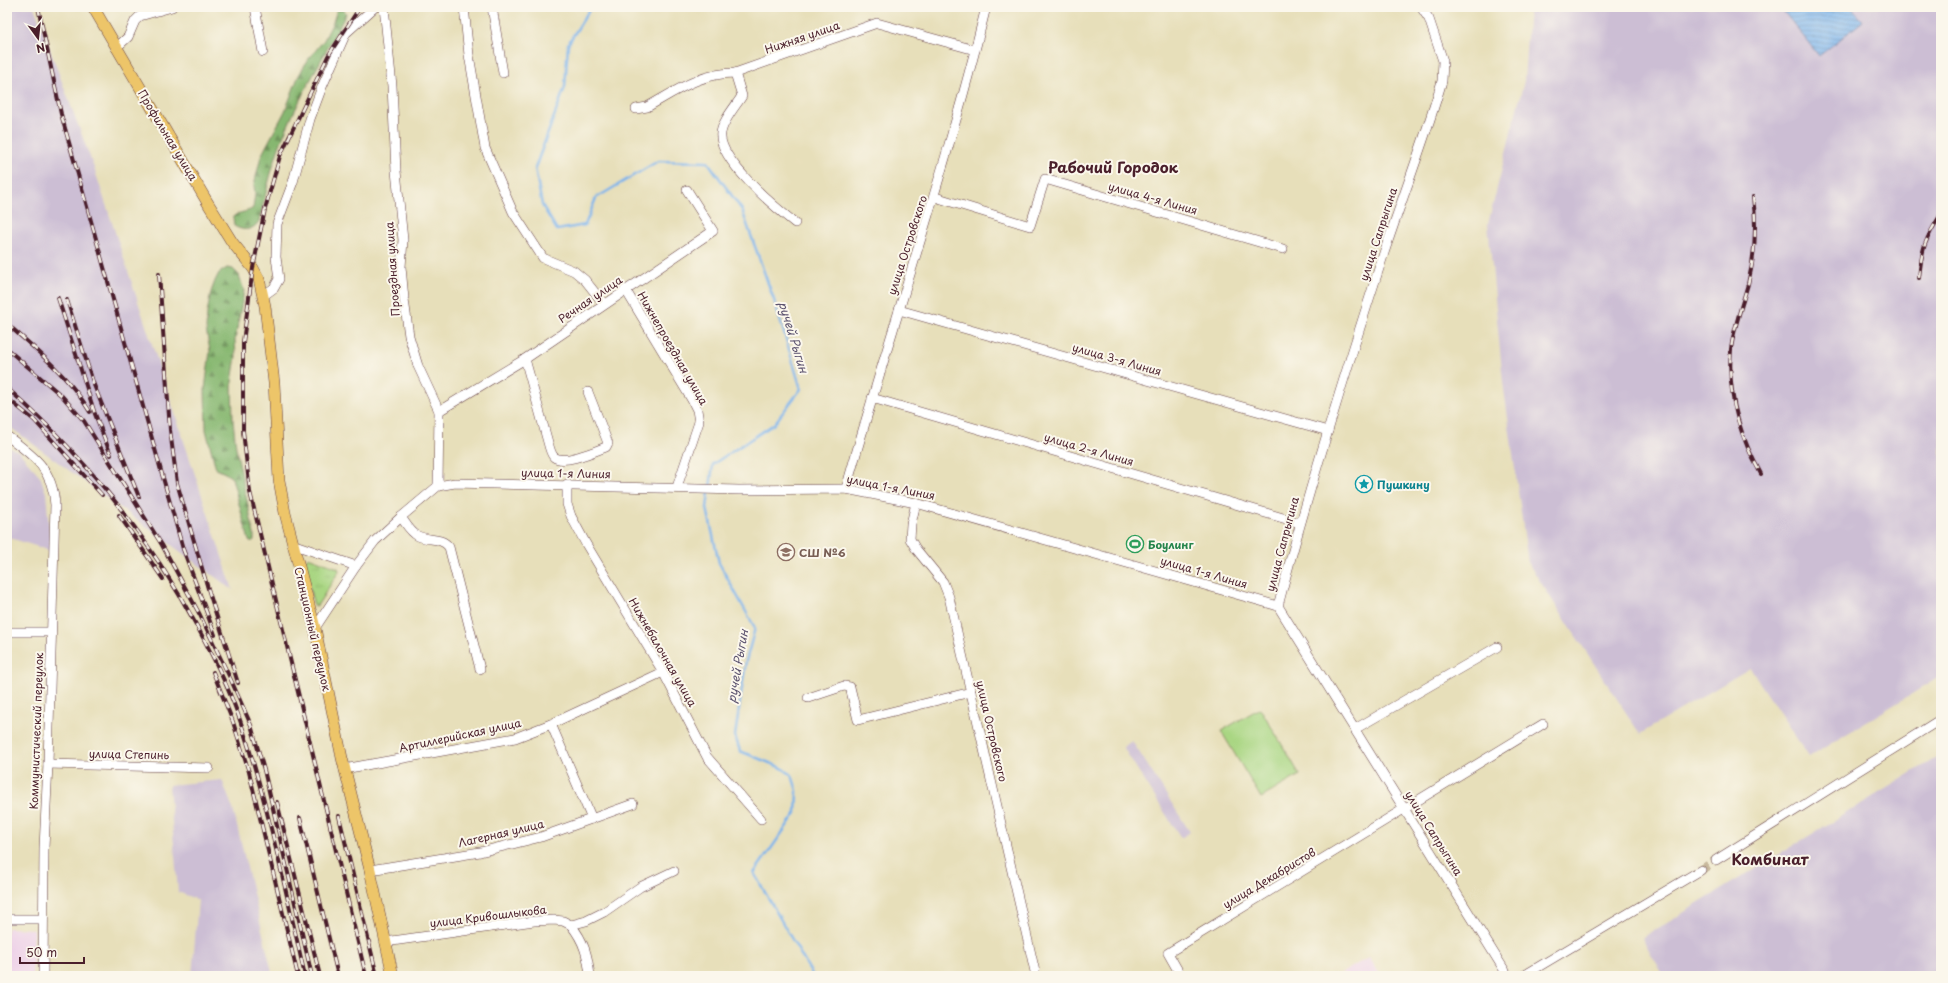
<svg xmlns="http://www.w3.org/2000/svg" width="1948" height="983" font-family="'Playpen Sans',sans-serif">
  <style>
    .built { fill: #edd0e8 }
    .industrial { fill: #ccbed4 }
    .grass { fill: url(#grass-tufts); stroke: #7a7a56 }
    .forest { fill: url(#forest-firs); stroke: #686b4e }
    .park { fill: #a9d682; stroke: #7a7a56 }
    .water { fill: url(#water-rules); stroke: #636a8c }
    .lines { fill: none; stroke-linecap: round; stroke-linejoin: round }
    .stream { stroke: #7cb4ec; stroke-width: 2.5 }
    .minor-tunnel { stroke: #c8b99d; stroke-width: 9; stroke-dasharray: 9 4.5; stroke-linecap: butt }
    .minor-casing { stroke: #623c40; stroke-width: 10 }
    .major-casing { stroke: #623c40; stroke-width: 12 }
    .minor { stroke: #fff; stroke-width: 9 }
    .major { stroke: #edc569; stroke-width: 11 }
    .rail-casing { stroke: #4a1f2b; stroke-width: 4 }
    .rail { stroke: #fbf7ec; stroke-width: 2.5; stroke-dasharray: 8; stroke-linecap: butt }
    .labels { text-anchor: middle; dominant-baseline: central; stroke-width: 4; stroke-linejoin: round; paint-order: stroke }
    .street-label { font-size: 11px; fill: #4a1f2b; stroke: #fbf7ec }
    .culture-label { font-size: 11px; font-weight: bold; fill: #0d838f; stroke: #fbf7ec; text-anchor: start }
    .leisure-label { font-size: 11px; font-weight: bold; fill: #27864d; stroke: #fbf7ec; text-anchor: start }
    .education-label { font-size: 11px; font-weight: bold; fill: #785e54; stroke: #fbf7ec; text-anchor: start }
    .water-label { font-size: 12px; font-style: italic; fill: #5c536f; stroke: #fbf7ec }
    .district-label { font-size: 15px; font-weight: bold; fill: #4a1f2b; stroke: #fbf7ec }
  </style>
  <defs>
    <pattern id="grass-tufts" width="24" height="20" patternUnits="userSpaceOnUse"><rect width="24" height="20" fill="#a9d682"/><path d="M3 7l-1-3M5 7V3M7 7l1-3M15 17l-1-3M17 17v-4M19 17l1-3" fill="none" stroke="#93b770"/></pattern>
    <pattern id="forest-firs" width="22" height="20" patternUnits="userSpaceOnUse"><rect width="22" height="20" fill="#86b770"/><path d="M5 1l3.5 6h-7zM16 11l3.5 6h-7z" fill="#70945c"/></pattern>
    <pattern id="water-rules" width="6" height="5" patternUnits="userSpaceOnUse"><rect width="6" height="5" fill="#7cb4ec"/><path d="M0 2.5h6" fill="none" stroke="#6892bf"/></pattern>
  </defs>
  <rect width="100%" height="100%" fill="#fbf7ec"/>
  <filter id="ink" filterUnits="userSpaceOnUse"><feTurbulence type="fractalNoise" baseFrequency=".025" numOctaves="2"/><feDisplacementMap in="SourceGraphic" scale="8" xChannelSelector="R" yChannelSelector="G"/><feConvolveMatrix kernelMatrix="1 2 1 2 8 2 1 2 1" color-interpolation-filters="sRGB"/></filter>
  <filter id="wash" filterUnits="userSpaceOnUse"><feTurbulence type="fractalNoise" baseFrequency=".012" numOctaves="4" result="noise"/><feDisplacementMap in="SourceGraphic" scale="16" xChannelSelector="R" yChannelSelector="G"/><feGaussianBlur stdDeviation="0.9" result="paint"/><feColorMatrix in="noise" values="0 0 0 0 0 0 0 0 0 0 0 0 0 0 0 0 0 1.4 0 .05"/><feComposite in="paint" operator="in"/></filter>
  <g filter="url(#wash)">
    <rect width="100%" height="100%" fill="#e7dfba"/>
    <g class="built">
      <path d="M7,928L34,929L32,976H7Z"/>
      <path d="M1369,957L1381,976H1337Z"/>
    </g>
    <g class="industrial">
      <path d="M7,7H34L93,165L233,590L7,425Z"/>
      <path d="M1529,7H1941V676L1809,757L1750,668L1640,734L1528,563L1503,382L1488,224L1524,81Z"/>
      <path d="M7,446L19,452L40,476L46,493L51,551L7,537Z"/>
      <path d="M1132,741L1190,832L1181,838L1123,747Z"/>
      <path d="M1941,755V976H1664L1642,938Z"/>
      <path d="M222,780L233,809L273,976H192L198,900L178,892L169,785Z"/>
    </g>
    <path class="grass" d="M308,557L338,568L339,571L317,606H314L304,564L305,561Z"/>
    <g class="forest">
      <path d="M337,10H344L346,14C326,53 303,90 286,130C273,159 267,190 259,221C254,230 244,232 234,226L233,217C239,211 247,213 253,208L255,194L254,185L261,156L285,111L298,77L307,61L324,40L333,22Z"/>
      <path d="M227,268L233,269L239,275L244,291L235,340L236,356L232,382L233,420L236,448L254,534V540L252,542L249,541L232,478L225,473L216,469L206,430L205,389L210,351L206,329L207,313L211,292L215,281L219,273Z"/>
    </g>
    <path class="park" d="M1260,708L1300,775L1261,798L1221,731Z"/>
    <path class="water" d="M1780,7H1851L1863,21L1819,56Z"/>
    <g class="lines">
      <g class="stream">
        <path d="M591,7L568,44L565,87L535,168L542,205L557,230L585,225L596,198L658,161L708,162L742,210L774,300L801,389L774,424L713,464L710,487"/>
        <path d="M709,492L707,508L719,563L755,628L746,661L735,736L740,751L782,768L792,775L797,791L796,813L754,873L813,976"/>
      </g>
    </g>
  </g>
  <g filter="url(#ink)">
    <g class="lines">
      <path class="minor-tunnel" d="M1701,870L1716,860"/>
      <defs>
        <g id="minor">
          <path d="M255,7L263,52"/>
          <path d="M384,7L392,86L396,171L403,240L401,267L404,299L409,336L418,366L439,411L438,486"/>
          <path d="M464,7L469,55L485,148L513,212L543,258L574,271L585,280L604,304"/>
          <path d="M492,7L503,73"/>
          <path d="M1421,7L1429,19L1443,61L1442,81C1425,139 1403,196 1384,253C1346,370 1309,487 1278,606L1508,976"/>
          <path d="M116,48L128,37L135,21L140,16L172,7"/>
          <path d="M735,73L742,96C735,107 723,120 721,133C717,159 776,208 795,223"/>
          <path d="M636,109L647,107C676,91 700,73 735,73L877,23L975,50"/>
          <path d="M935,197L1030,226L1045,179L1283,249"/>
          <path d="M625,289L692,400L697,410L699,422L677,487"/>
          <path d="M263,296L274,288L279,279L276,257L277,224L293,182L310,119L322,87L346,33L375,7"/>
          <path d="M899,310L1328,431"/>
          <path d="M525,359L549,446C550,449 551,454 554,457C564,465 595,451 606,447L608,443L588,392"/>
          <path d="M872,398L1300,523"/>
          <path d="M439,411L525,359L713,231L687,190"/>
          <path d="M7,436C34,456 53,469 55,505L48,764L44,848L43,976"/>
          <path d="M567,484V504L571,516L586,544L663,672L707,757L761,819"/>
          <path d="M846,489C891,328 946,170 986,7"/>
          <path d="M916,503L911,524L910,539L916,549L943,582L949,597L1036,976"/>
          <path d="M401,517C406,524 411,533 418,536C429,541 441,537 449,547L480,669"/>
          <path d="M292,544L356,566L375,541L401,517L438,486L455,483L739,490L846,489L916,503L1278,606"/>
          <path d="M315,628L356,566"/>
          <path d="M7,632H51"/>
          <path d="M808,698L844,686L850,687L858,720L971,692"/>
          <path d="M551,724L592,819"/>
          <path d="M1355,729L1497,647"/>
          <path d="M48,764L209,768"/>
          <path d="M344,769L515,738L551,724L663,672"/>
          <path d="M1716,860L1941,719"/>
          <path d="M370,870L480,852L541,837L633,804"/>
          <path d="M7,919H43"/>
          <path d="M571,925C584,941 588,956 590,976"/>
          <path d="M385,942L534,921L554,920L563,921L571,925L586,921L604,912L640,887L674,871"/>
          <path d="M1181,976L1168,953L1543,724"/>
          <path d="M1523,976L1701,870"/>
        </g>
        <path id="major" d="M93,7L209,205L232,242L253,268L259,279L265,306L274,383L279,480L285,513L315,628L342,758L370,870L393,976"/>
      </defs>
      <use href="#minor" class="minor-casing"/>
      <use href="#major" class="major-casing"/>
      <use href="#minor" class="minor"/>
      <use href="#major" class="major"/>
      <defs>
        <g id="rail">
          <path d="M38,7L61,114L183,549L215,635"/>
          <path d="M360,7L328,56L280,156L265,209L253,268L243,342V431L250,492L366,976"/>
          <path d="M1753,197C1757,226 1755,255 1748,284C1742,305 1734,327 1731,349C1727,395 1739,435 1761,474"/>
          <path d="M159,274L170,430L177,483L209,592L238,683"/>
          <path d="M1919,278C1922,247 1925,240 1941,214"/>
          <path d="M58,298L95,414L111,455"/>
          <path d="M67,300L94,385L139,497"/>
          <path d="M7,324C37,350 70,378 90,412"/>
          <path d="M7,349L62,396L84,421L162,545L200,615L231,680L251,725L264,770L312,976"/>
          <path d="M7,388C85,456 149,537 198,628C214,658 230,690 241,723C268,805 286,892 305,976"/>
          <path d="M7,398L34,420L102,495"/>
          <path d="M119,515L163,579"/>
          <path d="M213,672L233,722L249,772L298,976"/>
          <path d="M277,802L320,976"/>
          <path d="M339,816L377,976"/>
          <path d="M300,818L338,976"/>
        </g>
      </defs>
      <use href="#rail" class="rail-casing"/>
      <use href="#rail" class="rail"/>
    </g>
  </g>
  <defs>
    <symbol id="sight-ring" viewBox="-11 -11 22 22"><circle r="9.5" fill="#fbf7ec" stroke="#0f9aa8" stroke-width="1.5"/><path d="M0-6L1.8-2.2L6-1.7L2.9 1.2L3.7 5.4L0 3.3L-3.7 5.4L-2.9 1.2L-6-1.7L-1.8-2.2Z" fill="#0f9aa8"/></symbol>
    <symbol id="stadium-ring" viewBox="-11 -11 22 22"><circle r="9.5" fill="#fbf7ec" stroke="#2e9e5b" stroke-width="1.5"/><path d="M0-5a6.5 5 0 1 0 0 10a6.5 5 0 1 0 0-10ZM-3.5-1.8h7v3.6h-7Z" fill="#2e9e5b"/></symbol>
    <symbol id="school-ring" viewBox="-11 -11 22 22"><circle r="9.5" fill="#fbf7ec" stroke="#8d6e63" stroke-width="1.5"/><path d="M0-5L7-2L0 1L-7-2ZM-4 1L0 2.5L4 1V4Q0 6-4 4Z" fill="#8d6e63"/></symbol>
  </defs>
  <g fill-rule="evenodd">
    <use href="#sight-ring" x="1354" y="474" width="20" height="20"/>
    <use href="#stadium-ring" x="1125" y="534" width="20" height="20"/>
    <use href="#school-ring" x="776" y="542" width="20" height="20"/>
  </g>
  <g class="labels">
    <g class="street-label">
      <text transform="translate(802 37) rotate(-19)">Нижняя улица</text>
      <text transform="translate(168 135) rotate(59)">Профильная улица</text>
      <text transform="translate(1153 198) rotate(16)">улица 4-я Линия</text>
      <text transform="translate(1378 234) rotate(-72)">улица Сапрыгина</text>
      <text transform="translate(907 245) rotate(-72)">улица Островского</text>
      <text transform="translate(392 269) rotate(-94)">Проездная улица</text>
      <text transform="translate(590 299) rotate(-34)">Речная улица</text>
      <text transform="translate(673 348) rotate(60)">Нижнепроездная улица</text>
      <text transform="translate(1117 359) rotate(16)">улица 3-я Линия</text>
      <text transform="translate(1089 449) rotate(16)">улица 2-я Линия</text>
      <text transform="translate(566 473) rotate(1)">улица 1-я Линия</text>
      <text transform="translate(891 487) rotate(11)">улица 1-я Линия</text>
      <text transform="translate(1282 544) rotate(-75)">улица Сапрыгина</text>
      <text transform="translate(1204 572) rotate(16)">улица 1-я Линия</text>
      <text transform="translate(313 629) rotate(77)">Станционный переулок</text>
      <text transform="translate(663 652) rotate(60)">Нижнебалочная улица</text>
      <text transform="translate(36 731) rotate(-88)">Коммунистический переулок</text>
      <text transform="translate(992 731) rotate(77)">улица Островского</text>
      <text transform="translate(460 735) rotate(-12)">Артиллерийская улица</text>
      <text transform="translate(129 754) rotate(1)">улица Степинь</text>
      <text transform="translate(501 833) rotate(-13)">Лагерная улица</text>
      <text transform="translate(1434 833) rotate(58)">улица Сапрыгина</text>
      <text transform="translate(1269 878) rotate(-31)">улица Декабристов</text>
      <text transform="translate(488 916) rotate(-7)">улица Кривошлыкова</text>
    </g>
    <g class="culture-label">
      <text x="1377" y="484">Пушкину</text>
    </g>
    <g class="leisure-label">
      <text x="1148" y="544">Боулинг</text>
    </g>
    <g class="education-label">
      <text x="799" y="552">СШ №6</text>
    </g>
    <g class="water-label">
      <text transform="translate(794 337) rotate(73)">ручей Рыгин</text>
      <text transform="translate(737 666) rotate(-80)">ручей Рыгин</text>
    </g>
    <g class="district-label">
      <text x="1113" y="166">Рабочий Городок</text>
      <text x="1770" y="858">Комбинат</text>
    </g>
  </g>
  <rect width="1948" height="983" fill="none" stroke="#fbf7ec" stroke-width="24"/>
  <g transform="translate(38 38) rotate(165)" stroke="#fbf7ec" stroke-width="3" paint-order="stroke">
  <path d="M0-3L7 15L0 10L-7 15Z" fill="#4a1f2b"/>
  <text y="-6" font-size="11" font-weight="bold" text-anchor="middle" fill="#4a1f2b">N</text>
  </g>
  <path d="M20 957v6h64v-6" fill="none" stroke="#4a1f2b" stroke-width="2"/>
  <text x="26" y="957" font-size="12" fill="#4a1f2b" stroke="#fbf7ec" stroke-width="3" paint-order="stroke">50 m</text>
</svg>
